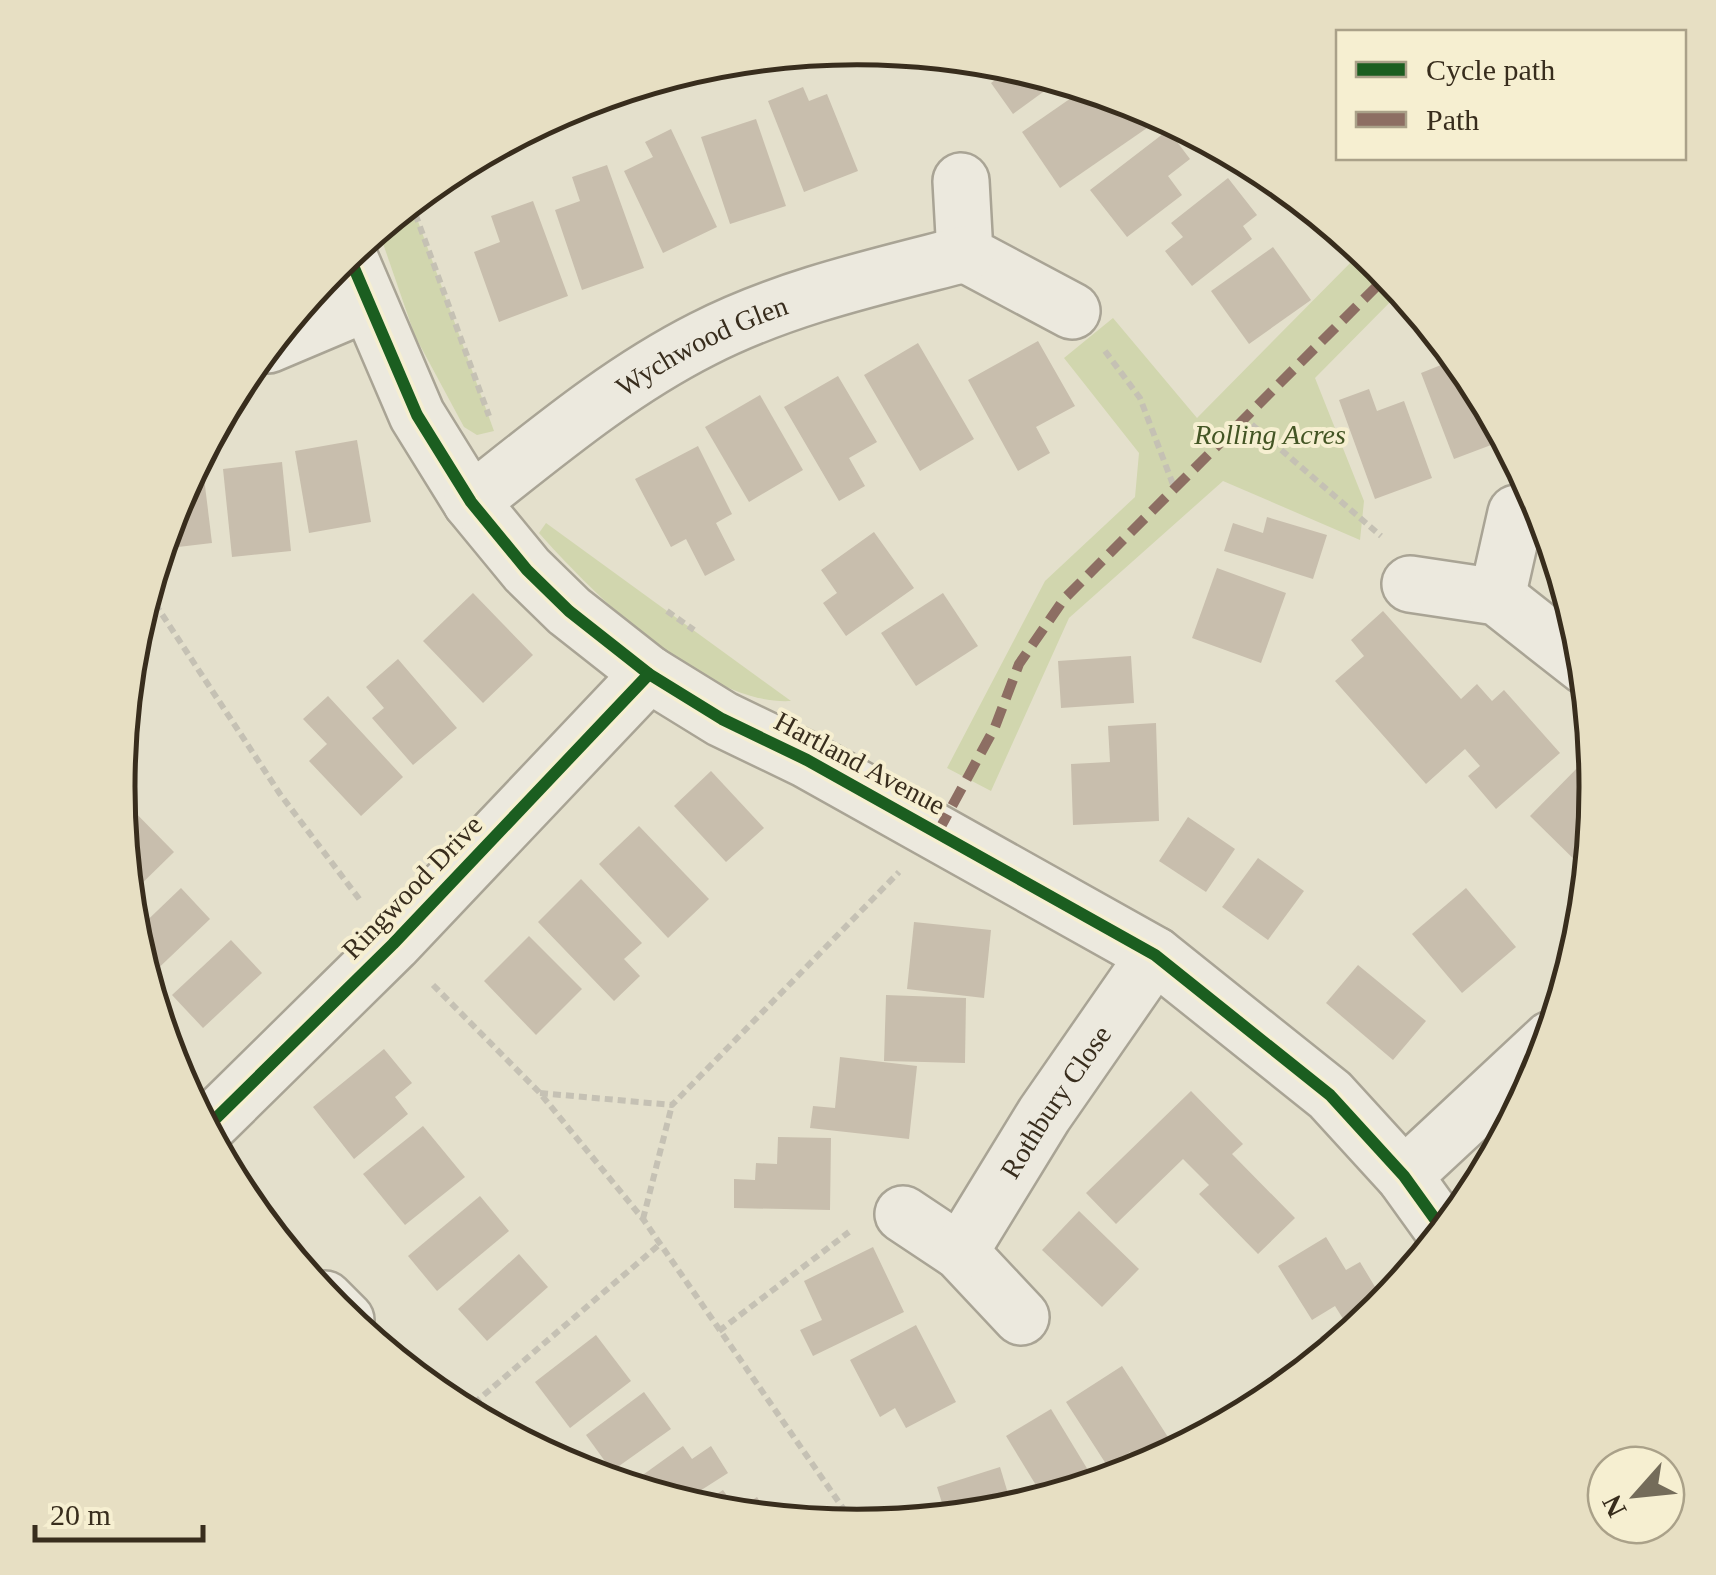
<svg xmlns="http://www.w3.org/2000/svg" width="1716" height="1575" font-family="'Times New Roman',serif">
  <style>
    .green { fill: #d1d6ae }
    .building { fill: #c8bead }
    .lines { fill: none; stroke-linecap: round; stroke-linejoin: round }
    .minor-casing { stroke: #a9a495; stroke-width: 60 }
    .path { stroke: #c5c1b4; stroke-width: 6; stroke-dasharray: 8 5; stroke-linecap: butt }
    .minor { stroke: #ece9de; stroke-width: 55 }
    .quiet { stroke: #8d6e63; stroke-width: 10; stroke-dasharray: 20 10; stroke-linecap: butt }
    .cycleway-casing { stroke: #f6efd1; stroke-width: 19 }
    .cycleway { stroke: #1b5e20; stroke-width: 12 }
    .labels { text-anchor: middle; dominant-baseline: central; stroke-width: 8; stroke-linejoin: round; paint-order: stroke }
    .street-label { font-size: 28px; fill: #382d1d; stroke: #f6efd1 }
    .park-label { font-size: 28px; font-style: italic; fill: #435524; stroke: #f6efd1 }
    .rim { fill: none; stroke: #382d1d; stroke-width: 5 }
  </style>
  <rect width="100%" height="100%" fill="#e4e0cc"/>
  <g class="green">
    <path d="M411,202L494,431L477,435L464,427L415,336L378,229Z"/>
    <path d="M1363,250L1402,290L1315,378L1364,501L1360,540L1223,481L1069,618L991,791L947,768L1045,581L1135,497L1139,453L1064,358L1113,318L1197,418Z"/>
    <path d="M546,523L791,701C705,706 593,594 539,533Z"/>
  </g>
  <g class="building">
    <path d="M993,61L1003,62L1061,79L1013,114L991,83L1003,74Z"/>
    <path d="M803,87L809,101L827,94L858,171L804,192L768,101Z"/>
    <path d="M1087,87L1128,100L1147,128L1060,188L1022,132Z"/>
    <path d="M607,94L609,99L518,134L575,104Z"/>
    <path d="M756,119L786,206L730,224L701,137Z"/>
    <path d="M671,129L717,227L663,253L624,171L653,157L645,142Z"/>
    <path d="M1168,130L1190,159L1168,176L1182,195L1127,237L1090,190Z"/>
    <path d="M607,165L644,268L582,290L555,210L580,201L572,177Z"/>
    <path d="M1228,178L1257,215L1243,226L1252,239L1192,286L1165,251L1183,237L1171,223Z"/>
    <path d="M533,201L568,296L499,322L474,252L500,242L491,216Z"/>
    <path d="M1273,247L1311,300L1249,344L1211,291Z"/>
    <path d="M1038,341L1075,406L1036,427L1050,453L1018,471L968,380Z"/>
    <path d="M918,343L974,439L920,471L864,375Z"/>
    <path d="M1446,363L1452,379L1469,372L1474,377L1507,439L1454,459L1421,373Z"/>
    <path d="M838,376L877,442L849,458L865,486L839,501L784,407Z"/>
    <path d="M1369,389L1377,411L1404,401L1432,478L1375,499L1339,400Z"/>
    <path d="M760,395L803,470L749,502L705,427Z"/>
    <path d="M357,440L371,522L309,533L295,451Z"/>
    <path d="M698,446L732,514L716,523L735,560L705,576L686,539L671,547L635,479Z"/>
    <path d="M202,461L212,543L161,549L175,504L197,462Z"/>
    <path d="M282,462L291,551L232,557L223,469Z"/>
    <path d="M1267,517L1327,535L1313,579L1224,551L1233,523L1263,533Z"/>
    <path d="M874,532L914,588L846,636L823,603L837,593L821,570Z"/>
    <path d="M1217,568L1286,593L1261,663L1192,638Z"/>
    <path d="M473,593L533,655L483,703L423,641Z"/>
    <path d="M943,593L978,646L916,686L881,633Z"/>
    <path d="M1383,611L1461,699L1477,684L1492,701L1504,690L1560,753L1496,809L1468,776L1480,766L1465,749L1426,784L1335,681L1364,656L1351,640Z"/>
    <path d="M1131,656L1134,703L1061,708L1058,661Z"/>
    <path d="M398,659L457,728L413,765L372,718L384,708L366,687Z"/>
    <path d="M328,696L403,777L361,816L309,761L327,744L303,719Z"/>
    <path d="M1156,723L1159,821L1073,825L1071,764L1110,762L1108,726Z"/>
    <path d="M1586,759L1596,768L1598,788L1589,874L1530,816Z"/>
    <path d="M711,771L764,828L726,862L674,806Z"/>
    <path d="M119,796L174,852L129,896Z"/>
    <path d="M1188,817L1235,849L1206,892L1159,861Z"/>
    <path d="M639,826L709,899L668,938L599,864Z"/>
    <path d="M1258,858L1304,891L1268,940L1222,907Z"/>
    <path d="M581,879L642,943L624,959L640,976L614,1001L538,922Z"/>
    <path d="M181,888L210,919L148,978L133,934Z"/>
    <path d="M1466,888L1516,947L1462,993L1412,934Z"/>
    <path d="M914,922L991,930L984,998L907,989Z"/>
    <path d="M529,936L582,989L536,1035L484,981Z"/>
    <path d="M231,940L262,973L203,1028L172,995Z"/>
    <path d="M1358,965L1426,1021L1393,1060L1326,1003Z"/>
    <path d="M886,995L966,998L965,1063L884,1061Z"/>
    <path d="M384,1049L412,1083L395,1097L408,1114L354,1159L313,1107Z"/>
    <path d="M840,1057L917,1066L909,1139L810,1128L813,1106L835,1108Z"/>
    <path d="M1191,1091L1243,1144L1232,1154L1295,1218L1258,1254L1199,1194L1209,1185L1183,1159L1116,1224L1086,1193Z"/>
    <path d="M423,1126L465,1177L405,1225L363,1174Z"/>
    <path d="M778,1137L831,1138L830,1210L734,1208V1179L755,1180L756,1163L777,1164Z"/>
    <path d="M480,1196L509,1231L437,1291L408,1256Z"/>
    <path d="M1079,1211L1139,1269L1102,1307L1042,1250Z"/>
    <path d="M1326,1237L1346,1270L1360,1262L1386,1305L1329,1353L1320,1337L1345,1322L1335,1306L1312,1320L1278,1266Z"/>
    <path d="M873,1247L904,1312L813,1356L800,1330L822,1320L804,1281Z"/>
    <path d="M519,1254L548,1287L487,1341L458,1309Z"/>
    <path d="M916,1325L956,1402L906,1428L895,1408L880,1417L850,1360Z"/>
    <path d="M596,1335L631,1381L570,1428L535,1382Z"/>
    <path d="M1122,1366L1177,1451L1142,1471L1130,1452L1108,1467L1066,1402Z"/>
    <path d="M644,1392L671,1429L612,1471L586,1435Z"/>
    <path d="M1051,1409L1091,1475L1045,1500L1006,1436Z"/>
    <path d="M683,1446L692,1459L711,1446L728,1473L681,1503L626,1487Z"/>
    <path d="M1000,1467L1013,1510L947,1519L937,1487Z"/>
    <path d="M723,1490L737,1510L757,1497L770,1516L696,1508Z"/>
  </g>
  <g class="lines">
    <defs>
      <g id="minor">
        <path d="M961,181L965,254L1072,311"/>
        <path d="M348,254L417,415L471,502L527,570L569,611L649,674L722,719L807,760L1155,955L1330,1095L1404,1176L1445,1233"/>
        <path d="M268,345L365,304"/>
        <path id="s1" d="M471,502C546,443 618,382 703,339C785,297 876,277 965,254"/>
        <path d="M1410,584L1497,597L1586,667"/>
        <path d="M1497,597L1516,513"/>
        <path d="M205,1129L393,944L649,674"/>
        <path d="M1404,1176L1551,1039"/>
        <path d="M903,1214L960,1252L1021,1317"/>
        <path id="s2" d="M960,1252L1044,1115L1155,955"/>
        <path d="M325,1299L346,1320"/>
      </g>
    </defs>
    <use href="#minor" class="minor-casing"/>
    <g class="path">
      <path d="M411,202L489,416"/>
      <path d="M1105,351L1140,398L1174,487"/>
      <path d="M1242,416L1381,536"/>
      <path d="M148,593L280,794L360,900"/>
      <path d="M667,611L694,630"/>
      <path d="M433,985L539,1092L643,1219L856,1527"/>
      <path d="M540,1093L672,1105L899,872"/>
      <path d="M643,1219L672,1105"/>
      <path d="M719,1331L849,1232"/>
      <path d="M464,1412L660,1244"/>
    </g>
    <use href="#minor" class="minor"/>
    <path class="quiet" d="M938,832L995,727L1019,664L1064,599L1389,274"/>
    <defs>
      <g id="cycleway">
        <path d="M348,254L417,415L471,502L527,570L569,611L649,674L722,719L807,760L1155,955L1330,1095L1404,1176L1445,1233"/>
        <path d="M205,1129L393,944L649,674"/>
      </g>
    </defs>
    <use href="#cycleway" class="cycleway-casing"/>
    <use href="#cycleway" class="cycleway"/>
  </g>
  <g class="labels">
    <g class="street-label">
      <text stroke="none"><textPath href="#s1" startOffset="280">Wychwood Glen</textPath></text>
      <text transform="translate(860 763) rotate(28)">Hartland Avenue</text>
      <text transform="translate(412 887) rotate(-46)">Ringwood Drive</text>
      <text stroke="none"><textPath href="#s2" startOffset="178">Rothbury Close</textPath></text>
    </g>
    <g class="park-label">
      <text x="1270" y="434">Rolling Acres</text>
    </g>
  </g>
  <path d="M0 0H1716V1575H0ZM135 787a722 722 0 1 1 1444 0a722 722 0 1 1-1444 0Z" fill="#e7dfc3" fill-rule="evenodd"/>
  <path class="rim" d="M135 787a722 722 0 1 1 1444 0a722 722 0 1 1-1444 0Z"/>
  <rect x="1336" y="30" width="350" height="130" fill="#f6efd1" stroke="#aaa189" stroke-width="2.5"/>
  <rect x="1356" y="62" width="50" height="15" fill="#1b5e20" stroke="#aaa189" stroke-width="2.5"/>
  <text x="1426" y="80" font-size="30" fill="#382d1d">Cycle path</text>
  <rect x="1356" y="112" width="50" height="15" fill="#8d6e63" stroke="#aaa189" stroke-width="2.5"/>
  <text x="1426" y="130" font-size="30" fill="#382d1d">Path</text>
  <g transform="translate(1636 1495) rotate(243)"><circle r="48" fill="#f6efd1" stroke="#aaa189" stroke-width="2.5"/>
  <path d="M0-8L18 38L0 25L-18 38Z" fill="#746c5a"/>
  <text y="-15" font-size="28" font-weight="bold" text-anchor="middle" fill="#382d1d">N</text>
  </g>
  <path d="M35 1525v15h168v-15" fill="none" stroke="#382d1d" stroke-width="5"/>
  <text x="50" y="1525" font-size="30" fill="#382d1d" stroke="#f6efd1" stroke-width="8" paint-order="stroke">20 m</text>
</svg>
